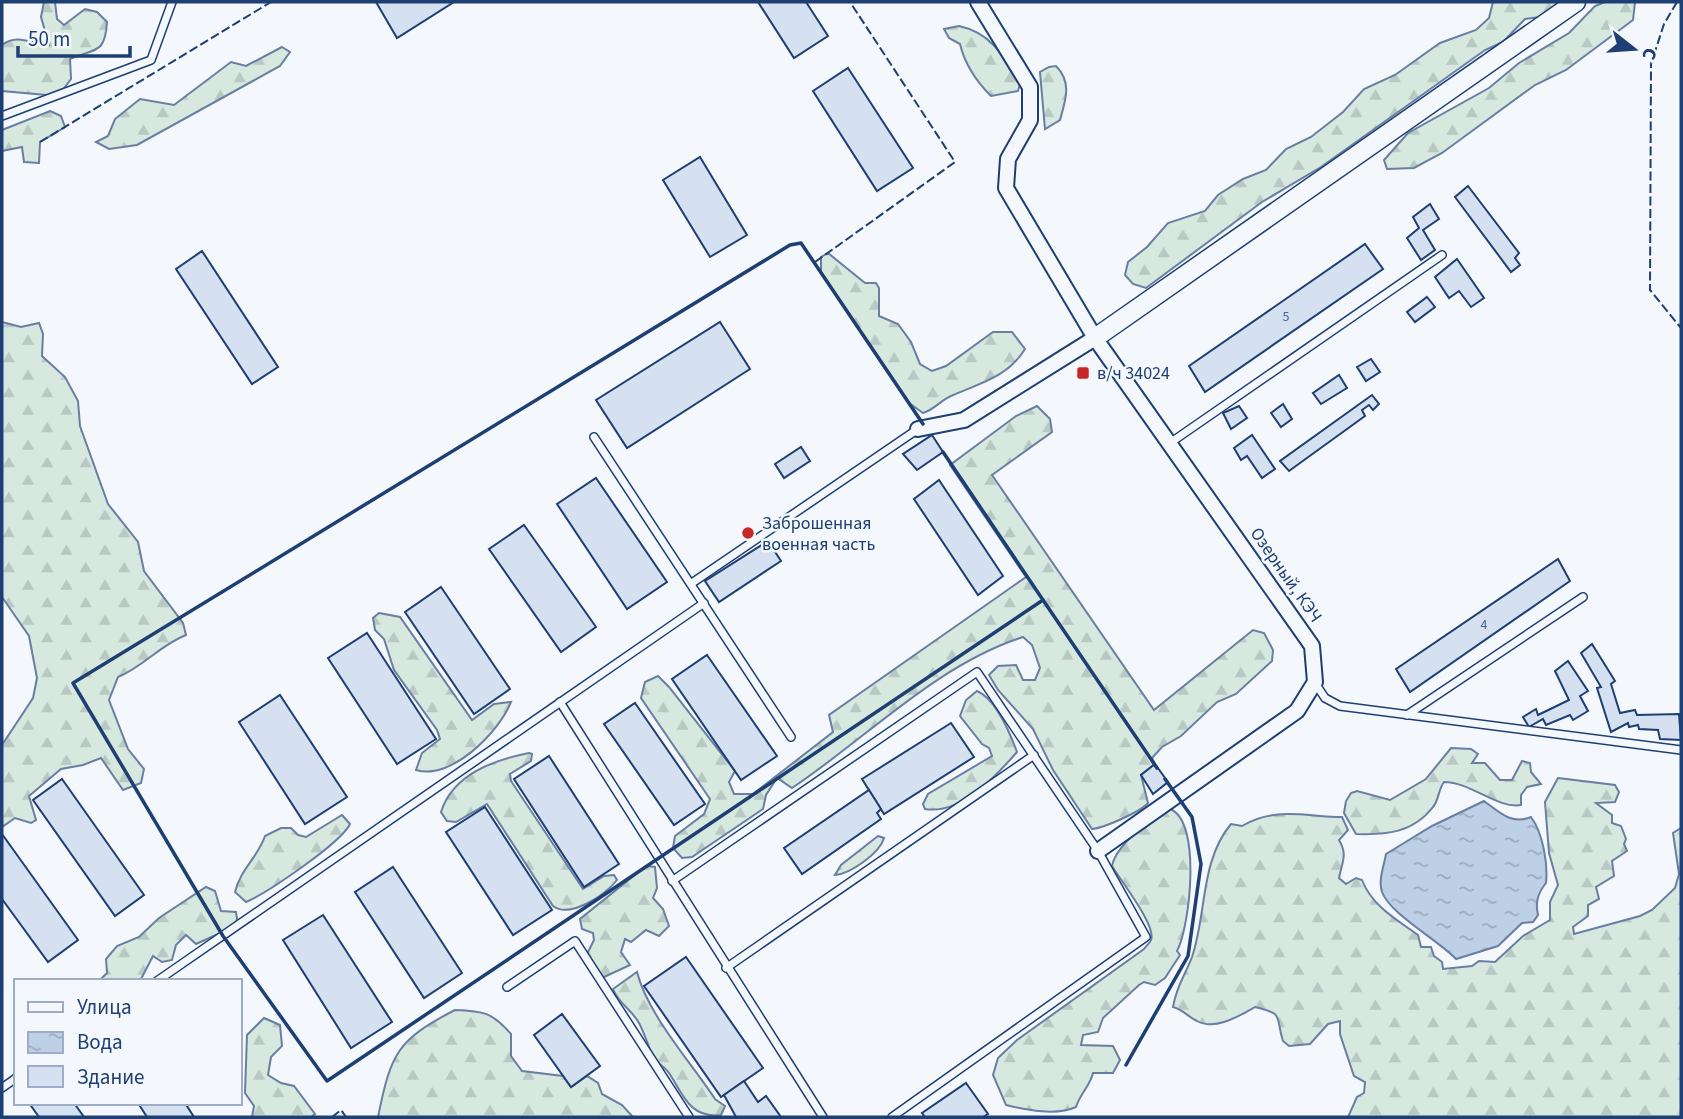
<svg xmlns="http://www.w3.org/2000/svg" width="1683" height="1119" font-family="'Source Sans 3',sans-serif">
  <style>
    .forest { fill: url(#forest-firs); stroke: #687fa3; stroke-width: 2 }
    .water { fill: url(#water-ripples); stroke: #687fa3; stroke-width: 2 }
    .building { fill: #d5e0f0; stroke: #1d3f73; stroke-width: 2 }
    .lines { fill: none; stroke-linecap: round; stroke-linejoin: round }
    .service-casing { stroke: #1d3f73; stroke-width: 10 }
    .minor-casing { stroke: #1d3f73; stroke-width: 18 }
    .tertiary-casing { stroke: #1d3f73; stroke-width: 21 }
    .service { stroke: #f4f7fb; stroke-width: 7 }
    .minor { stroke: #f4f7fb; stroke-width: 14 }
    .tertiary { stroke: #f4f7fb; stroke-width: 18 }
    .fence { stroke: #1d3f73; stroke-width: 2; stroke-dasharray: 9 3.5; stroke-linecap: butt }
    .wall { stroke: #1d3f73; stroke-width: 3.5 }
    .poi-dot { fill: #c62828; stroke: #f4f7fb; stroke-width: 2.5 }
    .labels { text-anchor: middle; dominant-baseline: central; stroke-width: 5; stroke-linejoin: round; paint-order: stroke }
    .number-label { font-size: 14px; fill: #4b6792 }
    .poi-label { font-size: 18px; fill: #1d3f73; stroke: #f4f7fb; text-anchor: start }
    .street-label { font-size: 18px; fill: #1d3f73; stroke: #f4f7fb }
  </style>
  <defs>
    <pattern id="forest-firs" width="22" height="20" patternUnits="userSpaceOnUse" patternTransform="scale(1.75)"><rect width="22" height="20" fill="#d7e8df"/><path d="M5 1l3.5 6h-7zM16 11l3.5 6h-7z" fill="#b8c8c3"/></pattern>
    <pattern id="water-ripples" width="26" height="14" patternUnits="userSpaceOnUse" patternTransform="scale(1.75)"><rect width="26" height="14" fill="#bed0e5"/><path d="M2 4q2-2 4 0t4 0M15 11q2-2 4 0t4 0" fill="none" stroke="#9aaabe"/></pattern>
  </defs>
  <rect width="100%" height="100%" fill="#f4f7fb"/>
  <g class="forest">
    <path d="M44,2H55L57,19L64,25L85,9L97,12L107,22C105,55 95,48 70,59L71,79L58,96L2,91V45C17,33 32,44 49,45L41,17Z"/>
    <path d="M1493,2H1566L1540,17L1525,19L1503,42L1485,50L1321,167L1262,202L1146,288L1133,284L1125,275L1128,262L1147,247L1168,223L1205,211L1218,195L1243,179L1266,170L1286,149L1311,137L1343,112L1364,89L1395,75L1440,43L1476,30L1489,18Z"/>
    <path d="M1605,2H1635L1633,20L1566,70L1535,85L1442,153L1414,168L1387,169L1384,160L1408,133L1489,88L1519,63L1569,33L1595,6Z"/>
    <path d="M959,26C992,33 1004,57 1020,84L1018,91L991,96C976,81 965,65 960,44L949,38L944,29Z"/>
    <path d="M282,47L290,52L280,66L137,145L109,149L96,142L108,136L115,119L140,99L174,105L231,62L246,66Z"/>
    <path d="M1049,67L1056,66C1072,82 1066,99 1060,120L1045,129L1040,72Z"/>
    <path d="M50,111L61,116L65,127L40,142L39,163L24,162L22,147L2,151V130Z"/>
    <path d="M828,253L865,283H876L879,288V316L898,324L911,342L920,364L932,371L946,366L993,332H1012L1025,349C1008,377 980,383 951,396C941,400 934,410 923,413L909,403L821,272V257Z"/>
    <path d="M2,322L21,327L39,323L43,334L42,356L65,377L78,401L80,426L108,504L138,542L144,571L183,623L186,635C160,645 143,667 118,677L109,700L128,749L144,769L141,783L123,790L101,758L83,765L61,769L29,796L36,820L31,823L15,818L2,827V745L33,698L37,678L29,636L2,597Z"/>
    <path d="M1037,406L1050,419L1052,432L992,475L1154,710L1253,630L1264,633L1273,650L1272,661L1236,694L1217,702L1181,736L1162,747L1152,758L1155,764L1141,775L1148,803C1140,812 1104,828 1092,829L1053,770L1033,729L998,690L989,675L998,666L1016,665L1023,680H1035L1040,668L1032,645L1023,637C936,665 867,738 792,788L777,778L766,795L763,809L692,857L682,858L673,848L675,836L704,814L710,799L641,698L645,682L658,676L669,687L735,771L729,782L734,794H753L833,732L829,715L1026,577L950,465L1016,416Z"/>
    <path d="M379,613L400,617L472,720L494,704L511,702C499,732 451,781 416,770L422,753L440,739L437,730L394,670L384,639L375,630L373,618Z"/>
    <path d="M977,691C996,699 1010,733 1017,752C996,776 961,815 925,809L923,804L928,794L992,756L989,748L982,744L960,716L966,700Z"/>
    <path d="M1451,748L1471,749L1478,754L1472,763H1485L1500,780H1512L1522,761L1530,763L1531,772L1541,784L1527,787L1521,795V805C1497,809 1471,782 1444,782C1438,790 1439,800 1433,807C1413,833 1386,835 1356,834L1344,813L1346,801L1351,793L1357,791L1390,800L1426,779Z"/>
    <path d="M529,753L532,754L531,761L510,774L511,781L583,889L604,876L614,875L617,880C605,895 570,919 553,906L487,804L456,822L447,821L441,812C453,774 494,760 529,753Z"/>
    <path d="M1558,778L1615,785L1619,792L1615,802L1596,803L1612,815V823L1621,826L1626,839L1624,844L1627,851L1612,861L1614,876L1596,887L1599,899L1588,905V916L1573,927L1574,934L1640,916L1652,910L1675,888L1679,874L1673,833L1681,828V1117H1348L1357,1097L1364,1093L1365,1082L1354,1076L1340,1034V1021L1328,1024L1310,1044L1289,1046L1283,1041C1275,1016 1285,1014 1255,1007C1239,1016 1215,1031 1197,1021C1188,1017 1184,1010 1173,1007C1177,984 1185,976 1192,957C1207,913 1200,861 1231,824L1242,826C1275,806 1307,817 1342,817L1348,830L1339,840C1348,855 1342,862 1339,878L1346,884L1356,878L1362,880C1372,906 1397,920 1418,935L1421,947H1431L1434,956L1442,962L1443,969L1472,966L1479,961L1495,962L1523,936L1550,920V902L1558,885L1549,853L1545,802Z"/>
    <path d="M1170,809C1202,821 1190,927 1177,951L1180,955L1165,978L1155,985L1144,982L1139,985L1103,1018L1098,1032L1083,1035L1081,1045L1113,1046L1120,1060L1113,1073H1093C1090,1086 1080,1094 1076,1107C1056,1116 1027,1110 1006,1105L993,1075L998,1058L1017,1040L1144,949C1146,946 1150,943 1151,940C1157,926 1120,880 1112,866C1116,845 1151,818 1170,809Z"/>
    <path d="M342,815L350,824C341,843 267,893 246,902L235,892C240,870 258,857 265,836L281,828H291L298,835L306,837Z"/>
    <path d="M878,836L884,838C880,853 850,874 835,875L841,865Z"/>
    <path d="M646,866L655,867L657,888L653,898L663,909L669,926L659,936L646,930L631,942L625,939L621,952L630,965L604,977L594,970L587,954L594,940L593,933L582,929L580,919Z"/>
    <path d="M206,887L215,891L221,911L236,912L238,925L196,944L186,935L176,945L172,960L162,962L153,956L140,981H99L107,973L106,959L117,946L139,937L159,918Z"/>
    <path d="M637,972C648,1015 690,1061 715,1099L725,1106L721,1115C689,1119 682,1092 669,1073C665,1067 658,1064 654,1058C648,1047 645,1034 639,1023C632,1010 619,1004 613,989Z"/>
    <path d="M455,1010C483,1011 492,1012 511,1034V1056L522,1071L563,1076L571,1087L587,1076L598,1083L602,1094L622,1105L633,1117H378C391,1053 397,1040 455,1010Z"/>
    <path d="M264,1018L280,1025L282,1046L271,1057L268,1075L281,1083L294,1086L315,1114L311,1117H252L254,1106L245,1093L247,1035Z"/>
  </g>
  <path class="water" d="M1484,801C1499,812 1511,825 1531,817C1543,833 1548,864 1546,883C1538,893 1535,902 1538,915L1533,922L1522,923L1498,946L1456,959C1438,940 1390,914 1382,892C1378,880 1384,866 1386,854L1432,826Z"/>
  <g class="building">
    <path d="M376,2H454L397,38Z"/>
    <path d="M758,2H806L828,36L794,58Z"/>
    <path d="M848,68L913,168L877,191L813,91Z"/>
    <path d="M700,157L747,235L710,257L663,180Z"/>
    <path d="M1468,186L1519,253L1515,258L1520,265L1511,272L1455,197Z"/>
    <path d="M1430,204L1439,219L1423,230L1435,250L1421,260L1407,238L1419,228L1413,217Z"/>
    <path d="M1365,244L1383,269L1205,392L1189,366Z"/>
    <path d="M202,251L278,367L252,384L176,269Z"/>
    <path d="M1457,259L1484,298L1471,307L1459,291L1449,298L1435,277Z"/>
    <path d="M1427,297L1435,307L1415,322L1407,312Z"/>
    <path d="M720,322L750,369L627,448L596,400Z"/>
    <path d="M1371,359L1380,372L1366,381L1357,367Z"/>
    <path d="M1339,375L1347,388L1321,404L1313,393Z"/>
    <path d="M1372,395L1379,404L1373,410L1369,405L1362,410L1365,416L1289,471L1280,461Z"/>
    <path d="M1283,404L1292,419L1281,427L1271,413Z"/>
    <path d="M1239,406L1247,418L1231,429L1223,413Z"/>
    <path d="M932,435L943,452L917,470L903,454Z"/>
    <path d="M1252,435L1275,469L1262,478L1247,456L1241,460L1234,448Z"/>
    <path d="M801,447L810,461L784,478L775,464Z"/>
    <path d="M596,478L667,582L627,609L557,504Z"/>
    <path d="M939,480L1003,576L978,595L914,499Z"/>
    <path d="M524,525L596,627L561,652L489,549Z"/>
    <path d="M768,541L781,561L719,602L705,581Z"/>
    <path d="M1558,559L1570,581L1410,692L1396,669Z"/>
    <path d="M441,587L510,689L474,714L405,612Z"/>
    <path d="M367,633L436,739L397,764L328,658Z"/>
    <path d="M1592,644L1615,681L1611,684L1620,713L1635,710L1637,715L1679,714L1681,740L1660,739L1658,730L1639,729L1638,725L1629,727L1628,723L1611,732L1597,688L1601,687L1581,653Z"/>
    <path d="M707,655L777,756L741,780L672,679Z"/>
    <path d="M1568,661L1588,691L1580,696L1588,711L1573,720L1570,715L1546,725L1543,719L1529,727L1523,717L1536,709L1538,715L1569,700L1555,671Z"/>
    <path d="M280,695L347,797L305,824L239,722Z"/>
    <path d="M635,703L705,804L674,825L604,724Z"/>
    <path d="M951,723L974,757L884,814L862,779Z"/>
    <path d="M549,756L619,864L584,887L514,779Z"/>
    <path d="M1155,764L1168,782L1153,794L1141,775Z"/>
    <path d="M62,779L144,895L115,916L33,800Z"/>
    <path d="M869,790L881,809L877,813L881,819L802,874L784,848Z"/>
    <path d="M485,807L552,910L513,935L446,832Z"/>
    <path d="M2,834L78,940L48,962L2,899Z"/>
    <path d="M393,867L462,973L424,998L355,892Z"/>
    <path d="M323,915L392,1022L351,1048L283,940Z"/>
    <path d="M686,957L763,1068L721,1097L644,986Z"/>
    <path d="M562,1014L600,1066L571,1087L534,1035Z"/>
    <path d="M744,1081L758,1102L766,1096L781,1117H736L724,1095Z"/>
    <path d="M966,1083L988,1114L983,1117H925L922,1113Z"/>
    <path d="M29,1103H74L84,1117H39Z"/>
    <path d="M138,1103H185L194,1117H147Z"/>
  </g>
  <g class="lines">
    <defs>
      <g id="service">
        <path d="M2,116L151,60L172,2"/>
        <path d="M594,437L791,737"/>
        <path d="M1170,443L1442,255"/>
        <path d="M692,583L918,429"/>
        <path d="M1315,683L1325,698L1340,706L1681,750"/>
        <path d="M560,702L823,1117"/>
        <path d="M1407,715L1583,597"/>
        <path d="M672,881L977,672L1098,851L1146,937L892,1117"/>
        <path d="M726,968L1034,755"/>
        <path d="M157,981L704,603"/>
        <path d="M507,987L575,941L689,1117"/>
        <path d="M2,1088L16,1078"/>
      </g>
      <g id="minor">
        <path d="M978,2L1030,87V120L1008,159L1006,188L1095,338L1312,646L1315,682L1297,711L1098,851"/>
        <path d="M918,429L964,420L1095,338"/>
      </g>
      <path id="tertiary" d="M1095,338L1576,2"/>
    </defs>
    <use href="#service" class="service-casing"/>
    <use href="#minor" class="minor-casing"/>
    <use href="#tertiary" class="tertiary-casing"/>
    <use href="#service" class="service"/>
    <use href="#minor" class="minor"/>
    <use href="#tertiary" class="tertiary"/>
    <g class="fence">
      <path d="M1677,2L1664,24L1651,64L1650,290L1681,328"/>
      <path d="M40,142L271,2"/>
      <path d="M815,262L955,162L850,2"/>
      <path d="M332,1117L341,1110L346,1117"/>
    </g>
    <g class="wall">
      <path d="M923,424L801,243L790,245L73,683L223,936L327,1081L1043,600L943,452"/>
      <path d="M1043,600L1157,768"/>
      <path d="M1126,1065L1188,956L1201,864L1192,817L1165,779"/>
    </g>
  </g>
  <g class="poi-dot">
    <rect x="1076" y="366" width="14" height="14" rx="3.5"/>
    <circle cx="748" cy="533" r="7"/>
  </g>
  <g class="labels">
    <g class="number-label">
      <text x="1286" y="317">5</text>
      <text x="1484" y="625">4</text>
    </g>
    <g class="poi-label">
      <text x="1097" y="373">в/ч 34024</text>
      <text x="762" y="523">Заброшенная<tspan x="762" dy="21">военная часть</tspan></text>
    </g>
    <g class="street-label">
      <text transform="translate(1286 575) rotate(55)">Озерный, КЭЧ</text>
    </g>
  </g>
  <rect width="1683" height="1119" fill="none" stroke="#1d3f73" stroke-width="7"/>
  <rect x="14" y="979" width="228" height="126" fill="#f4f7fb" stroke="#9eadc5" stroke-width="2"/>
  <rect x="28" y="1002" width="35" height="10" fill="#f4f7fb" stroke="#9eadc5" stroke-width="2"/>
  <text x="77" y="1014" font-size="21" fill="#1d3f73">Улица</text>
  <rect x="28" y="1032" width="35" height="21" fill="url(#water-ripples)" stroke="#9eadc5" stroke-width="2"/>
  <text x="77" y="1049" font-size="21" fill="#1d3f73">Вода</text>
  <rect x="28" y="1066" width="35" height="21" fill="#d5e0f0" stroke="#9eadc5" stroke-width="2"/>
  <text x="77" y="1084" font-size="21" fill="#1d3f73">Здание</text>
  <g transform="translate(1634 49) rotate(107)" stroke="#f4f7fb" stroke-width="5" paint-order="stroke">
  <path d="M0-5L12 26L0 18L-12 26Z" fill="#1d3f73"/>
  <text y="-10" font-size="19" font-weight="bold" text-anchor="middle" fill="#1d3f73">С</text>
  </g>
  <path d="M18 46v10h112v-10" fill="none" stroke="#1d3f73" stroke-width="3.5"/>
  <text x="28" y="46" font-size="21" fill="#1d3f73" stroke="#f4f7fb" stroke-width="5" paint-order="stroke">50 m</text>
</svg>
